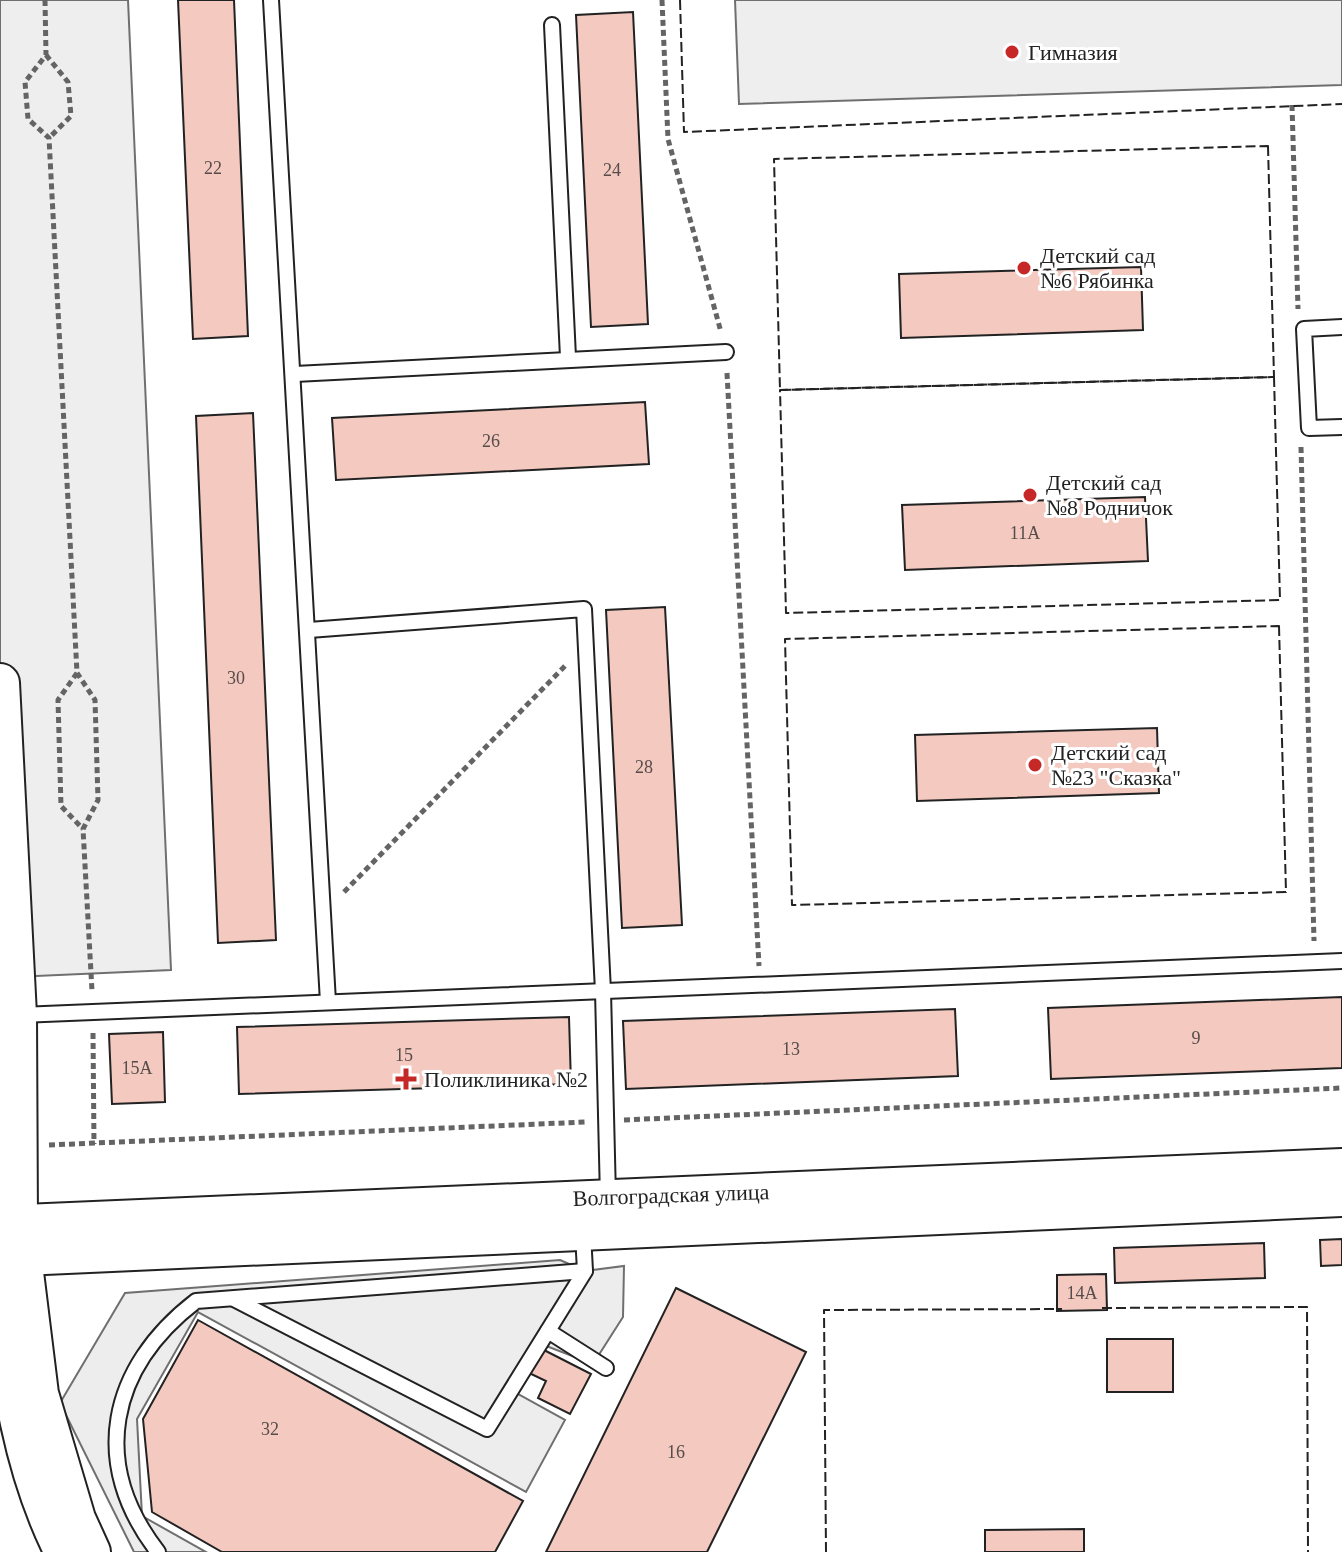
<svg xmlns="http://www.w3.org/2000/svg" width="1342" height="1552" font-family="'Times New Roman',serif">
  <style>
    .green { fill: #eee; stroke: #6f6f6f; stroke-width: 2 }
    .parking { fill: #ededed; stroke: #6f6f6f; stroke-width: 2 }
    .building { fill: #f3c9c0; stroke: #222; stroke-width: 2 }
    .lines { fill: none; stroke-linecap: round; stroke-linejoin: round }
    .lane-casing { stroke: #222; stroke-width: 18 }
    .secondary-casing { stroke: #222; stroke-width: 42 }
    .path { stroke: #646464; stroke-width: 5; stroke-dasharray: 6 4; stroke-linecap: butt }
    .lane { stroke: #fff; stroke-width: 14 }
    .secondary { stroke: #fff; stroke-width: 38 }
    .fence { stroke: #222; stroke-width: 2; stroke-dasharray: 10 4; stroke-linecap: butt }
    .poi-dot { fill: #c62828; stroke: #fff; stroke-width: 3 }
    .labels { text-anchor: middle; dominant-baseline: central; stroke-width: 6; stroke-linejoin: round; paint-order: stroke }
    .number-label { font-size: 18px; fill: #564c4a }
    .poi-label { font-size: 22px; fill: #222; stroke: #fff; text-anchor: start }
    .street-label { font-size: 22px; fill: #222; stroke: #fff }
  </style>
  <rect width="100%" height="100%" fill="#fff"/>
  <g class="green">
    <path d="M0,0H128L171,970L14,977L0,664Z"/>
    <path d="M735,0H1342V85L739,104Z"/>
  </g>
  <path class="parking" d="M560,1260L585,1271L624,1266L623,1317L593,1364L536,1342L511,1390L565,1420L526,1492L198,1312L137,1419L142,1516L206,1552H134L60,1403L125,1293Z"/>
  <g class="building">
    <path d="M178,0H234L248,336L193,339Z"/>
    <path d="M633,12L648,324L591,327L576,15Z"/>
    <path d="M1141,267L1143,330L901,338L899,274Z"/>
    <path d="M645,402L649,464L336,480L332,418Z"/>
    <path d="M253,413L276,940L218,943L196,416Z"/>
    <path d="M1145,497L1148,561L905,570L902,505Z"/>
    <path d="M665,607L682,925L622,928L606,610Z"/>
    <path d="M1157,728L1159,793L917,801L915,735Z"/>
    <path d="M1342,997V1068L1051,1079L1048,1008Z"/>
    <path d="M955,1009L958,1076L626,1089L623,1021Z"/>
    <path d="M569,1017L571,1084L239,1094L237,1027Z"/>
    <path d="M163,1032L165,1102L112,1104L109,1034Z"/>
    <path d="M1342,1239V1265L1321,1266L1320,1240Z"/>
    <path d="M1264,1243L1265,1278L1115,1283L1114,1248Z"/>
    <path d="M1106,1274L1107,1310L1057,1311V1275Z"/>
    <path d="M676,1288L806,1352L707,1552H546Z"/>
    <path d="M198,1320L523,1501L495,1552H222L152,1512L143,1419Z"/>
    <rect x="1107" y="1339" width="66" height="53"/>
    <path d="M540,1348L591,1374L570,1414L538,1398L546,1381L527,1372Z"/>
    <path d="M1084,1529V1552H985V1530Z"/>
  </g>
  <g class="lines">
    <defs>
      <g id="lane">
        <path d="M271,0L328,1002"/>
        <path d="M552,25L568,357"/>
        <path d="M1342,327L1304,329L1309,428L1342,427"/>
        <path d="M295,374L726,352"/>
        <path d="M309,630L584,609L603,991L608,1197"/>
        <path d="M20,1015L1342,961"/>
        <path d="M234,1299L487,1429L585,1271L583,1234"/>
        <path d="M548,1331L606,1368"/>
        <path d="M158,1552C89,1463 109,1368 196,1301L585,1271"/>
      </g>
      <g id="secondary">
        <path d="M0,683L17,1015L18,1224L39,1394L76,1519L91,1552"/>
        <path d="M0,1225L1342,1168"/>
        <path d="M0,1257L1342,1197"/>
        <path d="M0,1287C10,1379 22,1469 64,1552"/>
      </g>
    </defs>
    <use href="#lane" class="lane-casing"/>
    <use href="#secondary" class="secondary-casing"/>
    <g class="path">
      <path d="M45,0L46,55L25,82L28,119L49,138L77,673L95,700L98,800L83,829L92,991"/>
      <path d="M662,0L668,139L721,332"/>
      <path d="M46,55L68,82L71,116L49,138"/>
      <path d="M1292,105L1298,309"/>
      <path d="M727,373L759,966"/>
      <path d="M1301,447L1314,941"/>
      <path d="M77,673L58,700L61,806L83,829"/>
      <path d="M344,892L566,665"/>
      <path d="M93,1033L94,1144"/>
      <path d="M624,1120L1342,1088"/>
      <path d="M49,1145L586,1122"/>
    </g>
    <use href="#lane" class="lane"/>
    <use href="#secondary" class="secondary"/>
    <g class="fence">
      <path d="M680,0L684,132L1342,104"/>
      <path d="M1268,146L1274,377L780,390L774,159Z"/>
      <path d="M1274,377L1280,600L786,613L780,390Z"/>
      <path d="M1279,626L1286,892L792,905L785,639Z"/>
      <path d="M1102,1308L1307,1307L1308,1552"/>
      <path d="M826,1552L824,1310L1062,1309"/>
    </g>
  </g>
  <g class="poi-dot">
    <circle cx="1012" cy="52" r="8"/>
    <circle cx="1024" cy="268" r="8"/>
    <circle cx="1030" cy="495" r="8"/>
    <circle cx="1035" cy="765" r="8"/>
    <path d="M402 1067h8v8h8v8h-8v8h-8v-8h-8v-8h8z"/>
  </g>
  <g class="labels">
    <g class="number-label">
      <text x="213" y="168">22</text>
      <text x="612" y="170">24</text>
      <text x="491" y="441">26</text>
      <text x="1025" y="533">11А</text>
      <text x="236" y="678">30</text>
      <text x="644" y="767">28</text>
      <text x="1196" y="1038">9</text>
      <text x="791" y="1049">13</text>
      <text x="404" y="1055">15</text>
      <text x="137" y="1068">15А</text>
      <text x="1082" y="1293">14А</text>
      <text x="270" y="1429">32</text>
      <text x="676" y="1452">16</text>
    </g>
    <g class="poi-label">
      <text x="1028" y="52">Гимназия</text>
      <text x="1040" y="255">Детский сад<tspan x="1040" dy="25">№6 Рябинка</tspan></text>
      <text x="1046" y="482">Детский сад<tspan x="1046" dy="25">№8 Родничок</tspan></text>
      <text x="1051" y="752">Детский сад<tspan x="1051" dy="25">№23 "Сказка"</tspan></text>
      <text x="424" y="1079">Поликлиника №2</text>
    </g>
    <g class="street-label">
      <text transform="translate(671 1195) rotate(-2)">Волгоградская улица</text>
    </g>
  </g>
</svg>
